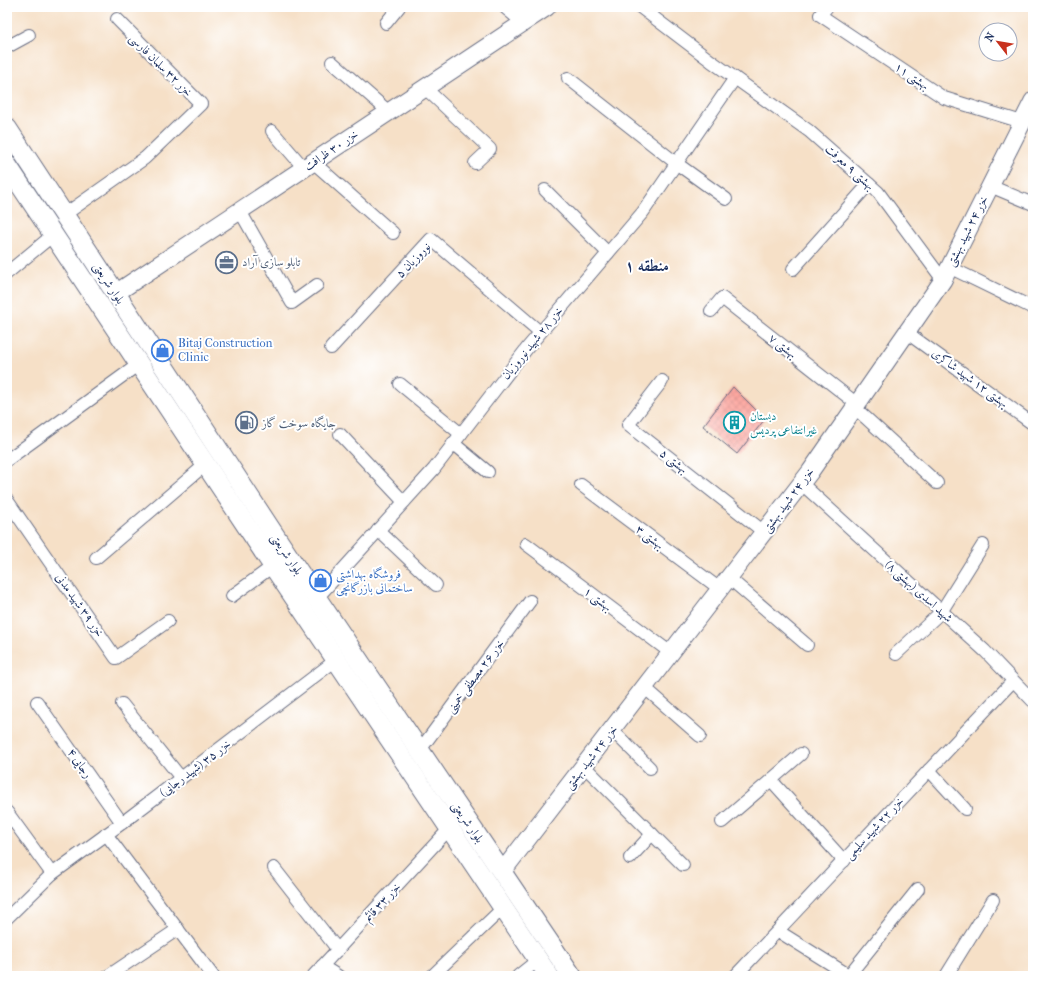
<svg xmlns="http://www.w3.org/2000/svg" width="1040" height="983" font-family="'IM FELL French Canon',Amiri,serif">
  <style>
    .building { fill: url(#building-cross-hatch) }
    .lines { fill: none; stroke-linecap: round; stroke-linejoin: round }
    .street-casing { stroke: #686d83; stroke-width: 14 }
    .secondary-casing { stroke: #686d83; stroke-width: 19 }
    .primary-casing { stroke: #686d83; stroke-width: 21 }
    .street { stroke: #fff; stroke-width: 12 }
    .secondary { stroke: #fff; stroke-width: 17 }
    .primary { stroke: #fff; stroke-width: 19 }
    .labels { text-anchor: middle; dominant-baseline: central; stroke-width: 4; stroke-linejoin: round; paint-order: stroke }
    .street-label { font-size: 12px; fill: #1b2f5e; stroke: #fff }
    .service-label { font-size: 12px; fill: #4e5e75; stroke: #fff; text-anchor: start }
    .shop-label { font-size: 12px; fill: #366cbe; stroke: #fff; text-anchor: start }
    .culture-label { font-size: 12px; fill: #0d838f; stroke: #fff; text-anchor: start }
    .district-label { font-size: 16px; font-weight: bold; fill: #1b2f5e; stroke: #fff }
  </style>
  <defs>
    <pattern id="building-cross-hatch" width="8" height="8" patternUnits="userSpaceOnUse"><rect width="8" height="8" fill="#fca69f"/><path d="M0 0l8 8M0 8l8-8" fill="none" stroke="#d78f8b"/></pattern>
  </defs>
  <rect width="100%" height="100%" fill="#fff"/>
  <filter id="ink" filterUnits="userSpaceOnUse"><feTurbulence type="fractalNoise" baseFrequency=".025" numOctaves="2"/><feDisplacementMap in="SourceGraphic" scale="8" xChannelSelector="R" yChannelSelector="G"/><feConvolveMatrix kernelMatrix="1 2 1 2 8 2 1 2 1" color-interpolation-filters="sRGB"/></filter>
  <filter id="wash" filterUnits="userSpaceOnUse"><feTurbulence type="fractalNoise" baseFrequency=".012" numOctaves="4" result="noise"/><feDisplacementMap in="SourceGraphic" scale="16" xChannelSelector="R" yChannelSelector="G"/><feGaussianBlur stdDeviation="0.9" result="paint"/><feColorMatrix in="noise" values="0 0 0 0 0 0 0 0 0 0 0 0 0 0 0 0 0 1.4 0 .05"/><feComposite in="paint" operator="in"/></filter>
  <g filter="url(#wash)">
    <rect width="100%" height="100%" fill="#f6e0c7"/>
    <g id="blocks">
      <path class="building" d="M733,387L765,419L737,454L703,426Z"/>
    </g>
  </g>
  <g filter="url(#ink)">
    <use href="#blocks" fill-opacity="0" stroke="#686d83" stroke-width="1"/>
    <g class="lines">
      <defs>
        <g id="street">
          <path d="M640,7L711,61L809,131L878,192L943,280"/>
          <path d="M827,7L820,15L944,98L1022,122"/>
          <path d="M386,23L399,7"/>
          <path d="M7,47L29,35"/>
          <path d="M332,62L389,112"/>
          <path d="M568,78L676,163L726,199"/>
          <path d="M425,88L490,149L475,163"/>
          <path d="M272,131L304,168"/>
          <path d="M313,162L393,233"/>
          <path d="M990,186L1033,204"/>
          <path d="M545,190L608,253"/>
          <path d="M240,211L292,303L317,285"/>
          <path d="M64,215L145,158L201,104L117,19"/>
          <path d="M949,267L1033,308"/>
          <path d="M793,269L869,184"/>
          <path d="M7,273L53,235"/>
          <path d="M711,311L722,298L857,404"/>
          <path d="M906,332L1033,424"/>
          <path d="M331,348L431,239L540,332"/>
          <path d="M662,381L628,425L764,532"/>
          <path d="M400,384L461,434"/>
          <path d="M854,407L937,483"/>
          <path d="M340,434L404,502"/>
          <path d="M453,443L488,472"/>
          <path d="M7,460L139,364"/>
          <path d="M801,483L985,651L1033,701"/>
          <path d="M581,485L720,589"/>
          <path d="M7,500L116,658L168,621"/>
          <path d="M378,530L436,585"/>
          <path d="M526,544L671,653"/>
          <path d="M96,558L206,464"/>
          <path d="M729,578L807,645"/>
          <path d="M232,596L273,566"/>
          <path d="M317,598L434,469L528,347L643,212L735,78"/>
          <path d="M896,654L941,612L983,545"/>
          <path d="M644,687L700,736"/>
          <path d="M37,702L122,823"/>
          <path d="M122,704L181,778"/>
          <path d="M612,730L650,768"/>
          <path d="M420,750L530,601"/>
          <path d="M584,766L683,865"/>
          <path d="M929,770L965,809"/>
          <path d="M771,780L801,754"/>
          <path d="M7,812L52,874"/>
          <path d="M722,822L771,780L844,861"/>
          <path d="M106,834L213,976"/>
          <path d="M630,858L652,834"/>
          <path d="M274,868L338,950"/>
          <path d="M7,918L52,874L122,823L336,660"/>
          <path d="M778,931L850,976"/>
          <path d="M322,966L338,976"/>
          <path d="M849,975L918,889"/>
          <path d="M108,976L178,929"/>
          <path d="M313,976L450,828"/>
          <path d="M432,976L503,908"/>
          <path d="M518,976L538,960"/>
          <path d="M735,976L1013,681"/>
          <path d="M946,976L993,900"/>
        </g>
        <g id="secondary">
          <path d="M508,7L525,21"/>
          <path d="M116,293L547,7"/>
          <path d="M502,872L810,472L943,280L1033,101"/>
        </g>
        <g id="primary">
          <path d="M7,128L291,560L572,976"/>
          <path d="M7,165L275,569L549,976"/>
        </g>
      </defs>
      <use href="#street" class="street-casing"/>
      <use href="#secondary" class="secondary-casing"/>
      <use href="#primary" class="primary-casing"/>
      <use href="#street" class="street"/>
      <use href="#secondary" class="secondary"/>
      <use href="#primary" class="primary"/>
    </g>
  </g>
  <defs>
    <symbol id="office-ring" viewBox="-11 -11 22 22"><circle r="9.5" fill="#fff" stroke="#5c6f8a" stroke-width="1.5"/><path d="M-6-3h4V-5.5h4V-3h4V5H-6ZM-1-4.5V-3h2v-1.5ZM-6 0V1H6V0Z" fill="#5c6f8a"/></symbol>
    <symbol id="shop-ring" viewBox="-11 -11 22 22"><circle r="9.5" fill="#fff" stroke="#3f7fe0" stroke-width="1.5"/><path d="M-5-2.5h2.3a2.7 3.5 0 0 1 5.4 0H5L5.5 6h-11ZM-1.5-2.5h3a1.5 2.3 0 0 0-3 0Z" fill="#3f7fe0"/></symbol>
    <symbol id="fuel-ring" viewBox="-11 -11 22 22"><circle r="9.5" fill="#fff" stroke="#5c6f8a" stroke-width="1.5"/><path d="M-5.5-6h7V0h2V4h1.3V-2.5L3-4.5l.8-.8L6-3V5H2.5V1h-1V6h-7ZM-4.2-4.7v3.2H.2V-4.7Z" fill="#5c6f8a"/></symbol>
    <symbol id="building-ring" viewBox="-11 -11 22 22"><circle r="9.5" fill="#fff" stroke="#0f9aa8" stroke-width="1.5"/><path d="M-4-6H4V6H1V3H-1V6H-4ZM-2.5-4.3h1.7v1.8h-1.7ZM.8-4.3h1.7v1.8H.8ZM-2.5-1h1.7V.8h-1.7ZM.8-1h1.7V.8H.8Z" fill="#0f9aa8"/></symbol>
  </defs>
  <g fill-rule="evenodd">
    <use href="#office-ring" x="214" y="250" width="25" height="25"/>
    <use href="#shop-ring" x="150" y="338" width="25" height="25"/>
    <use href="#fuel-ring" x="234" y="410" width="25" height="25"/>
    <use href="#building-ring" x="722" y="410" width="25" height="25"/>
    <use href="#shop-ring" x="308" y="568" width="25" height="25"/>
  </g>
  <g class="labels">
    <g class="street-label">
      <text transform="translate(161 65) rotate(45)">خزر ۳۲ سلمان فارسی</text>
      <text transform="translate(912 76) rotate(34)">بهشتی ۱۱</text>
      <text transform="translate(331 150) rotate(-34)">خزر ۳۰ ظرافت</text>
      <text transform="translate(850 167) rotate(42)">بهشتی ۹ معرفت</text>
      <text transform="translate(967 231) rotate(-63)">خزر ۲۴ شهید بهشتی</text>
      <text transform="translate(413 260) rotate(-46)">نوروزیان ۵</text>
      <text transform="translate(109 283) rotate(57)">بلوار شریعتی</text>
      <text transform="translate(532 343) rotate(-51)">خزر ۲۸ شهید نوروزیان</text>
      <text transform="translate(783 346) rotate(38)">بهشتی ۷</text>
      <text transform="translate(970 378) rotate(36)">بهشتی ۱۲ شهید شاکری</text>
      <text transform="translate(674 461) rotate(38)">بهشتی ۵</text>
      <text transform="translate(788 500) rotate(-53)">خزر ۲۴ شهید بهشتی</text>
      <text transform="translate(650 537) rotate(37)">بهشتی ۳</text>
      <text transform="translate(287 554) rotate(56)">بلوار شریعتی</text>
      <text transform="translate(919 591) rotate(42)">شهید اسدی (بهشتی ۸)</text>
      <text transform="translate(598 599) rotate(37)">بهشتی ۱</text>
      <text transform="translate(80 605) rotate(55)">خزر ۳۹ شهید مدنی</text>
      <text transform="translate(475 676) rotate(-53)">خزر ۲۶ مصطفی خمینی</text>
      <text transform="translate(591 757) rotate(-52)">خزر ۲۴ شهید بهشتی</text>
      <text transform="translate(80 763) rotate(55)">رجایی ۴</text>
      <text transform="translate(195 768) rotate(-37)">خزر ۳۵ (شهید رجایی)</text>
      <text transform="translate(468 822) rotate(56)">بلوار شریعتی</text>
      <text transform="translate(874 828) rotate(-47)">خزر ۲۲ شهید سلیمی</text>
      <text transform="translate(382 902) rotate(-47)">خزر ۳۳ قائم</text>
    </g>
    <g class="service-label">
      <text x="242" y="262">تابلو سازی آراد</text>
      <text x="262" y="423">جایگاه سوخت گاز</text>
    </g>
    <g class="shop-label">
      <text x="178" y="343">Bitaj Construction<tspan x="178" dy="14">Clinic</tspan></text>
      <text x="336" y="574">فروشگاه بهداشتی<tspan x="336" dy="14">ساختمانی بازرگانچی</tspan></text>
    </g>
    <g class="culture-label">
      <text x="750" y="416">دبستان<tspan x="750" dy="14">غیرانتفاعی پردیس</tspan></text>
    </g>
    <g class="district-label">
      <text x="647" y="265">منطقه ۱</text>
    </g>
  </g>
  <rect width="1040" height="983" fill="none" stroke="#fff" stroke-width="24"/>
  <g transform="translate(998 42) rotate(301)"><circle r="19" fill="#ffffff" stroke="#a4acbf"/>
  <path d="M0-3L7 15L0 10L-7 15Z" fill="#c8321e"/>
  <text y="-6" font-size="11" font-weight="bold" text-anchor="middle" fill="#1b2f5e">N</text>
  </g>
</svg>
